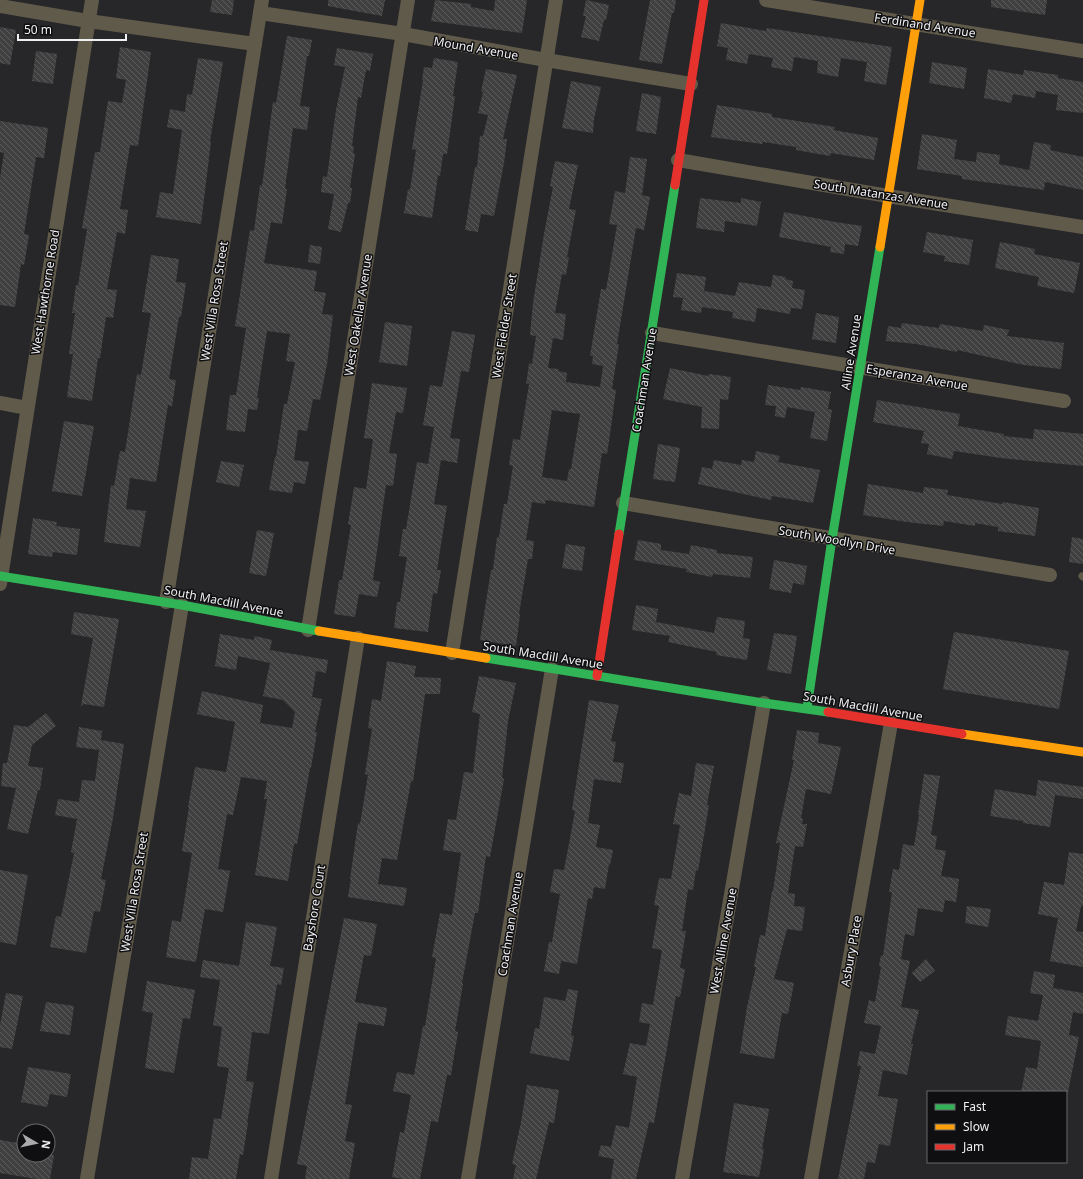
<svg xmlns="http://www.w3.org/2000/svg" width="1083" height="1179" font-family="'Noto Sans',sans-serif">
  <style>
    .building { fill: url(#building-back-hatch); fill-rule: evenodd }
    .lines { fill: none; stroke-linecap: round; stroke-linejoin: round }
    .lane { stroke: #605a4b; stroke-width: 7 }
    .street { stroke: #605a4b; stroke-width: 14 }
    .fast { stroke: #30b455; stroke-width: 9 }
    .slow { stroke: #ff9f0a; stroke-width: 9 }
    .jam { stroke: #e5322d; stroke-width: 9 }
    .labels { text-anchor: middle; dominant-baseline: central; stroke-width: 3; stroke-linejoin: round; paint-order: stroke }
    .street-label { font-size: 12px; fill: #f0f0f3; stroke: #0f0f11 }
  </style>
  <defs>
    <pattern id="building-back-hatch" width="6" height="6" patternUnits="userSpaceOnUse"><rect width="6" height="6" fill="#414041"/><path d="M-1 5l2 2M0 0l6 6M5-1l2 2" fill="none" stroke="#5d5c5d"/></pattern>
  </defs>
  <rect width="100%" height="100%" fill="#272729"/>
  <g class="building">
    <path d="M212,0H234L232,15L210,12Z"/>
    <path d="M328,0H385L382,16L328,6Z"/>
    <path d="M435,0L471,4V7L494,11L495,0H527L522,33L431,21Z"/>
    <path d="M586,0L609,5L606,20H604L599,41L581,37L586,16H583Z"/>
    <path d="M650,0H676L674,13H672L662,64L639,60Z"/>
    <path d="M991,0H1047L1045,15L991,7Z"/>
    <path d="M721,23L766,31L767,28L892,47L886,85L864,81L867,62L841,58L838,77L817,73L818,61L794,57L792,71L771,67L773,58L749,54L747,64L726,60L728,48L717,46Z"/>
    <path d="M0,27L16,30L10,65L0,63Z"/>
    <path d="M287,36L312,40L309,56H307L300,106L310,107L307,130L293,128L285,189H287L282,224L271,222L264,263L317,271L314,291L326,293L322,314L333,315L327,364L320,400L313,399L307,431L298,430L294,460L309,462L305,484L294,482L292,493L269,490L275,457H276L284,404H287L295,362L286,361L290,334L267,331L257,398H259L257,410L248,409L245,432L226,430L230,395H236L246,328L235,326L250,230L254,231L260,185L262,186L273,102L276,103Z"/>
    <path d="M120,47L151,52L138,146L130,145L120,209L128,210L125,234L117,232L107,289L117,290L113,318L106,317L100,358H98L92,401L67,397L73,354H69L75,313H72L76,285H78L87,229L82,228L95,152H100L108,101L122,103L126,80L116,78Z"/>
    <path d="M337,48L373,54L370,71L366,70L361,98L358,97L352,146H354L353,153L355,154L351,180L350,188H352L350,203H348L341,232L328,229L334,194L321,192L323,176L327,177L336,110L345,67L334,65Z"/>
    <path d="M36,51L57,54L53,84L32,81Z"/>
    <path d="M198,58L223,62L210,141H211L201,224L156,217L160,192L173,194L182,130L167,127L170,109L185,112L187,94L192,95Z"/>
    <path d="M434,58L458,62L453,96H455L447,154H443L440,176L438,175L432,218L404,213L408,189L410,190L416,150L412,149L423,80H422L424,67L432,68Z"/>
    <path d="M932,62L967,68L964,89L929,83Z"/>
    <path d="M486,69L517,75L503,139H507L504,163L494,216L481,214L478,232L465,230L475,167H477L480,136H483L488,115L478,113L483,92L481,91Z"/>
    <path d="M988,69L1023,75L1024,70L1058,75V78L1083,82V113L1056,110L1058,95L1036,91L1035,98L1013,94L1011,103L984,98Z"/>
    <path d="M571,81L601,87L594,119L593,133L562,128Z"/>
    <path d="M642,93L661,97L656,134L636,131Z"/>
    <path d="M717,105L772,114V117L835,127L834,130L878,138L874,160L831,153L830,156L796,150V147L763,142L762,144L711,137Z"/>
    <path d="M0,121L48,128L44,158L36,157L24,234L29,235L24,265L21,264L15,307L0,305V178L4,153L0,152Z"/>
    <path d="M922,134L957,140L954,159L976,162L977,152L1000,155L999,164L1029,170L1034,142L1051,145L1050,150L1083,157V190L1045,182L1044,190L962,179V176L917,169Z"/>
    <path d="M630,157L647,159L642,195L650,197L644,230L636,228L617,344H619L612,389L616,390L610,434L607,454L602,453L594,507L546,500L545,504L532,502L526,540L534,541L532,559H528L519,614L520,615L516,646L480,640L491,570H493L497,537H499L504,504H507L513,466L509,465L513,439L520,440L529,384L526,383L527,378L529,363L532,364L536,336L530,335L533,303L544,234L553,187L550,186L555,161L578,165L569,209L576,210L567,257H569L566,275L562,274L555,313L566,314L563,340L553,338L548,368L559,369L558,371L567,373L566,382L600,387L603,366L592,364L593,356H590L601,289L606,290L617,225L609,224L615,191L625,193ZM552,410L580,414L571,469H569L567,481L542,477Z"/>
    <path d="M700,198L741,203V198L761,202L757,226L725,221L724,232L696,228Z"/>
    <path d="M784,212L835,222L862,226L858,246L845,244L844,254L830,252L831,247L779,237Z"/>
    <path d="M927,232L973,240L969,265L944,261L945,256L923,252Z"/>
    <path d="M1000,242L1035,249L1034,254L1080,263L1074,293L1037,286L1039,277L995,268Z"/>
    <path d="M310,245L322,247L320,264L308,262Z"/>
    <path d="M151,255L179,259L176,282L186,283L181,317H179L169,379L176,380L172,406L168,405L156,482L130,478L126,509L146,511L140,547L104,542L111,485L114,486L120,451L125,452L137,374L141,375L151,313L142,312Z"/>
    <path d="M677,273L706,277L704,291L735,296L739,282L771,287L773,275L786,277L785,279L793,281L792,288L805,290L802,309L791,308L790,314L757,308L755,322L732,318L733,312L702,307L701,313L681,310L683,298L673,297Z"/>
    <path d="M816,313L839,317L836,343L812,339Z"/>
    <path d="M385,322L412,326L407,366L379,362Z"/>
    <path d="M902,323L939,328L940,324L983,331L984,325L1009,330L1007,336L1064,343L1061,369L1024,365L957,350V352L916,344L886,341L888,326L901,328Z"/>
    <path d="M452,331L475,335L469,372L461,371L450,438L460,439L457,463L441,460L434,504L447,506L437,570H441L437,594L433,593L428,632L394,628L397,602H400L407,557L399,556L403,529H406L417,462L428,464L434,427L423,425L430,385L442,387Z"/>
    <path d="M670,368L708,376L709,374L731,377L728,400L720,399L719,429L701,428L702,407L663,399Z"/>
    <path d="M372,383L407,388L403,413L396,412L389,453L397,454L393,486L386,485L373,580L380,582L377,597L359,594L355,617L334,614L339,580H342L351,525L348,524L354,487L366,489L373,439L364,438Z"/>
    <path d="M768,385L800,390L801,387L831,392L828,409L832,410L827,441L810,438L815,412L787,407L785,418L775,416L776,406L765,405Z"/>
    <path d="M877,400L960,414L958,426L1004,434V436L1033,439L1034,429L1083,434V466L1001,458L954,451L952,459L927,454L929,444L921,443L924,431L873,422Z"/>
    <path d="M64,421L94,426L82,496L52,491Z"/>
    <path d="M658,444L680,448L675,482L653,479Z"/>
    <path d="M756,451L780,456L778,462L820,470L813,503L772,496L771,500L698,484L702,467L712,469L714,460L741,465L742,460L754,462Z"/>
    <path d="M221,461L244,465L239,487L216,482Z"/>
    <path d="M868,484L923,493L924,487L948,490L947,495L1002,504L1003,502L1039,508L1035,536L998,531V527L975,523V526L944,521L943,526L907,522L863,515Z"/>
    <path d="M33,518L57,522L56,526L80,529L77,555L53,552L52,557L28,554Z"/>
    <path d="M257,530L274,533L266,576L249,573Z"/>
    <path d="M1072,537L1083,539V564L1069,562Z"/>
    <path d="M638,540L661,544V550L689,554L691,545L717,550V553L753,557L750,578L713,574L712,577L686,572L687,569L634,560Z"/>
    <path d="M566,544L585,547L582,571L562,568Z"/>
    <path d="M774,560L807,566L804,585L793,583L791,593L769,589Z"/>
    <path d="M636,605L658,609L656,622L714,633L717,617L745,621L743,638L750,639L747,660L716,655L717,652L668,642L670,636L632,630Z"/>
    <path d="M74,612L119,619L104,707L84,704L81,706L93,638L71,634Z"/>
    <path d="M954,632L1069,651L1059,709L943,689Z"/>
    <path d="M774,633L797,636L791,674L767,670Z"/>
    <path d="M220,634L254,640L255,636L272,640L270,650L328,660L326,673L316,671L312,697L322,699L315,732H317L311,768H310L297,844H294L288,881L255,875L267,799H264L267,781L241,777L233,815L227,814L218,869L230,871L223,912L205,909L196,962L166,957L172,920L181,922L192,853L182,851L189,807H188L195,767L226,772L235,722L197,714L202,691L263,705L260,723L292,728L295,712L283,700L263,696L270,663L238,656L236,670L215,666Z"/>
    <path d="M387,661L416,666L414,677L441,678L440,694H425L413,782L411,781L397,860L382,858L378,884L407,888L404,906L348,897L351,879H350L358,823L360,824L368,775L365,774L372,729L368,728L372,699L381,701Z"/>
    <path d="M479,676L516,683L508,721L502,778L504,779L490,857L486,856L478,913H475L462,983L463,984L455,1031L458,1032L451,1075H447L438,1122L431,1121L420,1179H404L392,1177L400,1132L404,1133L411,1095L393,1091L397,1072L414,1075L423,1026H425L436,958L432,957L440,913L452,915L461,853L443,850L448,819L456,820L464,772L473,773L480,714L472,712Z"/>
    <path d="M589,700L619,705L611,741L616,742L613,762L624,763L621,783L594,779L588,823L600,825L596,847L613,850L610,865L609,864L605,889L594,887L592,899L588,898L577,964L561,961L559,974L544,971L549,942H552L560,894L550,892L554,869L564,870L575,811L572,810Z"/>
    <path d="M46,713L56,726L32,745L28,766L43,768L40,790H38L28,834L7,829L16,788L1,786L3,763H7L14,725L28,727Z"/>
    <path d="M79,727L102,731L101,740L124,744L113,818L101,879L106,880L100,912L94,911L86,953L50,947L56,916L61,917L74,853L71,852L77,819L55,815L58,799L79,802L82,780L95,781L99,750L76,747Z"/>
    <path d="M797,730L819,733L818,743L841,747L831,794L806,789L801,818L803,819L802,824H807L803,847L795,846L788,893L795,894L794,906L805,907L802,931L787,929L774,979L794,983L788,1014L782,1013L774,1059L740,1053L747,1007L756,967H754L760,935L765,936L772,891H773L780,843H776L794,760H792Z"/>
    <path d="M696,763L714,766L707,805H709L698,871L696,870L693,890L688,889L682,931H686L680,968L685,969L680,997L676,996L654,1123L649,1122L636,1179H611L614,1159L598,1156L601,1145L611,1147L616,1125L629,1128L637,1077L623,1074L630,1043L646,1046L650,1024L639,1022L642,1003L653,1005L662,950L652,948L659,906L654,905L659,878L671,879L680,825L673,824L679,793L691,796Z"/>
    <path d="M924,774L940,776L931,835L937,836L935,849L946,851L941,876L959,879L956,902L945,900L943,912L918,908L914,936L905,934L901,959L910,961L901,1007L919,1010L911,1044H913L907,1075L883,1070L878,1096L898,1099L890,1146L879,1144L875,1163L867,1162L864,1179H838L861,1066H857L860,1051L875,1054L881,1026L864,1023L869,1000L875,1002L881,967L879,966L881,955L883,956L892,892H889L893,869L899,870L903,844L914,846L919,815H918Z"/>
    <path d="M1038,780L1083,787V799L1055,795L1050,827L1023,823V821L990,816L995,789L1036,796Z"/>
    <path d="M1069,852L1083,854V906H1081L1076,931L1083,932V967L1050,961L1058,918L1038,914L1044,882L1064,885Z"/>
    <path d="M0,870L28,875L16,945L0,942Z"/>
    <path d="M967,906L991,909L988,927L965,923Z"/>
    <path d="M344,918L377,924L371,956L364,955L355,1002L387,1008L384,1026L358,1022L345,1104L352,1105L345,1141L355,1143L349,1179H305L307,1166L297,1164Z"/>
    <path d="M246,922L277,927L270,966L284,968L281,985L277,984L269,1034L252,1032L246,1081L254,1082L247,1123H248L243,1155L240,1154L236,1179H189L192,1157L208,1159L214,1118L221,1119L229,1068L217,1066L222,1027L213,1025L220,980L200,977L203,960L239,966Z"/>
    <path d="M926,959L935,971L920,982L912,973Z"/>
    <path d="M1034,971L1055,975L1053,988L1083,993V1014L1073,1012L1069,1035L1079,1037L1068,1092H1021L1026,1067L1037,1069L1041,1041L1005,1035L1008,1016L1038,1021L1043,995L1030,993Z"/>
    <path d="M147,981L195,990L190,1019L183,1018L174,1073L145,1068L153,1013L142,1011Z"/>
    <path d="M568,989L578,991L571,1035L574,1036L569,1061L530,1053L535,1028L539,1029L544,997L565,1001Z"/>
    <path d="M6,993L23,996L12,1049L0,1047V1025Z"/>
    <path d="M46,1002L74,1006L70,1035L40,1031Z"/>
    <path d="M28,1067L71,1074L67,1097L50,1094L47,1107L21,1102Z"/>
    <path d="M527,1085L559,1090L554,1123L549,1122L536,1179H513L516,1165L512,1164L521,1122Z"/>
    <path d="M734,1103L769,1109L762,1149H764L759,1177L723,1172Z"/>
    <path d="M0,1140L24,1144V1155H54L50,1179H37L0,1173Z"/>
  </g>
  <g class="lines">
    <path class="lane" d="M1082,576L1083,577"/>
    <g class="street">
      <path d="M766,0L1083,51"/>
      <path d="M0,6L88,21L255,44"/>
      <path d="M260,13L403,34L546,60L691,84"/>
      <path d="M678,160L888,196L1083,227"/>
      <path d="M652,333L1064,401"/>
      <path d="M0,403L27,408"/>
      <path d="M623,503L1050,575"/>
      <path d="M0,584L92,0"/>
      <path d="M166,602L262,0"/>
      <path d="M308,630L408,0"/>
      <path d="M452,653L556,0"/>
      <path d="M87,1179L182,605"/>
      <path d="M271,1179L358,638"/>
      <path d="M468,1179L552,669"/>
      <path d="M682,1179L764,703"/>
      <path d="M811,1179L891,723"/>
    </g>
    <g class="fast">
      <path d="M619,534L675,185"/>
      <path d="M0,576L182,605L319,631"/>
      <path d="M486,658L764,703L828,712"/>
      <path d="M807,708L832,539L880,247"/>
    </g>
    <g class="slow">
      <path d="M880,247L920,0"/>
      <path d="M319,631L486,658"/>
      <path d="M962,734L1083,752"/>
    </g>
    <g class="jam">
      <path d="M675,185L704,0"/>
      <path d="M597,676L619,534"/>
      <path d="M828,712L962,734"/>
    </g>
  </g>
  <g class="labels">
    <g class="street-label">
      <text transform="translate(925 25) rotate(9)">Ferdinand Avenue</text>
      <text transform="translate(476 48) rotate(10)">Mound Avenue</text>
      <text transform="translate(881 194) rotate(9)">South Matanzas Avenue</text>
      <text transform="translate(45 292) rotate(-81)">West Hawthorne Road</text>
      <text transform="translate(214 301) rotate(-81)">West Villa Rosa Street</text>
      <text transform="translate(358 315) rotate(-81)">West Oakellar Avenue</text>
      <text transform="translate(504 326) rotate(-81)">West Fielder Street</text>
      <text transform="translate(851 352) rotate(-81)">Alline Avenue</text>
      <text transform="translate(917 377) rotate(10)">Esperanza Avenue</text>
      <text transform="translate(644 380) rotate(-81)">Coachman Avenue</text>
      <text transform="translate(837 540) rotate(10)">South Woodlyn Drive</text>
      <text transform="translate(224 601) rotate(11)">South Macdill Avenue</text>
      <text transform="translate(543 655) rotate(9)">South Macdill Avenue</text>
      <text transform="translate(863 706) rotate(10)">South Macdill Avenue</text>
      <text transform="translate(134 892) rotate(-81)">West Villa Rosa Street</text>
      <text transform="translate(314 908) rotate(-81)">Bayshore Court</text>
      <text transform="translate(510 924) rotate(-81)">Coachman Avenue</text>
      <text transform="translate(723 941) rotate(-80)">West Alline Avenue</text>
      <text transform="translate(851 951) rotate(-80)">Asbury Place</text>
    </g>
  </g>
  <rect x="927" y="1091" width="140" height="72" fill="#0f0f11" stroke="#69696b"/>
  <rect x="935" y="1104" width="20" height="6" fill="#30b455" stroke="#69696b"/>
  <text x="963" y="1111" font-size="12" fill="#f0f0f3">Fast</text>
  <rect x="935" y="1124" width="20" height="6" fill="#ff9f0a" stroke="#69696b"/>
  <text x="963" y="1131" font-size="12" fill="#f0f0f3">Slow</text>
  <rect x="935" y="1144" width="20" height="6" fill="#e5322d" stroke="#69696b"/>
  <text x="963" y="1151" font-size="12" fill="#f0f0f3">Jam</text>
  <g transform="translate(36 1143) rotate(99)"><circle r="19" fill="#0f0f11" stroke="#69696b"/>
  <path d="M0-3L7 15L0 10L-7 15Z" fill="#aaaaac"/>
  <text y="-6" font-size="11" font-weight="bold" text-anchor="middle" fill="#f0f0f3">N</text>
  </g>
  <path d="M18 34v6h108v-6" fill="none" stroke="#f0f0f3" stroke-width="2"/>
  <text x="24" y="34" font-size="12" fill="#f0f0f3" stroke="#0f0f11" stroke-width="3" paint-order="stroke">50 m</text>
</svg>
